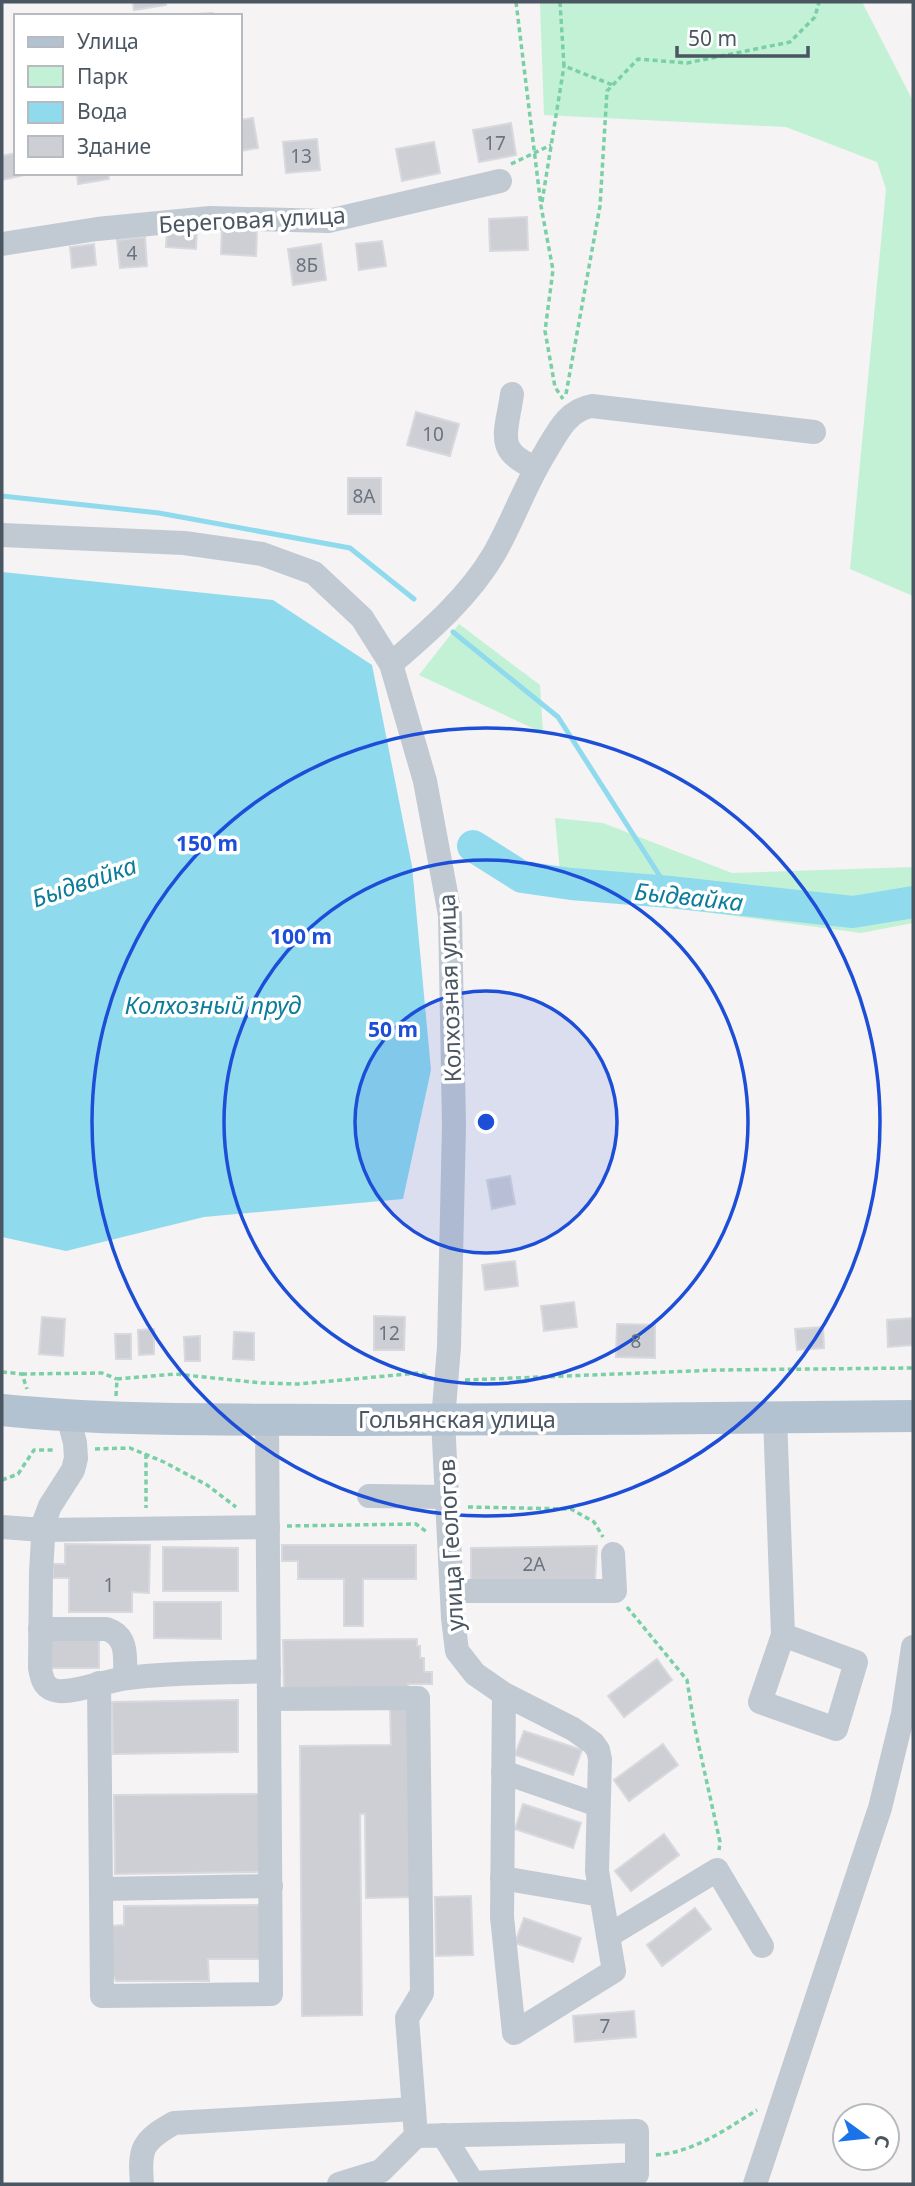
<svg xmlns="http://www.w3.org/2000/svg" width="915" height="2186" font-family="'Noto Sans',sans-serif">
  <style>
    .green { fill: #c3f1d5 }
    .water { fill: #90daee }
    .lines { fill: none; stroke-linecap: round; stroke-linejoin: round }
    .stream { stroke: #90daee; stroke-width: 5 }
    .river { stroke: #90daee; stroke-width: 32 }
    .building { fill: #cdcfd5; stroke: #d7d9de; stroke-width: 2 }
    .path { stroke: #7ad0a6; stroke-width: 3.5; stroke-dasharray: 5 3.5; stroke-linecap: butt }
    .minor { stroke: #c1cad2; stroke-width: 24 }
    .major { stroke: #b3c2d1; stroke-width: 32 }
    .ring { fill: none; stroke: #1d4ed8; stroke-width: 3.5 }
    .labels { text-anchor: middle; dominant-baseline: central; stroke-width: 7; stroke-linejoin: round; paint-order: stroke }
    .number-label { font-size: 19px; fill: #6b747e }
    .street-label { font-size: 23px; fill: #4a5661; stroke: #fff }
    .water-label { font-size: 24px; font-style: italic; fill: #0c7c9b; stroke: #fff }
    .centre { fill: #1d4ed8; stroke: #fff; stroke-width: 3.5 }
    .ring-label { font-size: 21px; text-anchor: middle; font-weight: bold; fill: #1d4ed8; stroke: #fff; stroke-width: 7; stroke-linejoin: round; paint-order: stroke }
  </style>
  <rect width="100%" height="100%" fill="#f5f3f3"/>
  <g class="green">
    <path d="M540,2H862L913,101V596L850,569L886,189L877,162L786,127L544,115Z"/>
    <path d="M459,624L540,685L543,733L419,675Z"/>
    <path d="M555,818L603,823L732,873L913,867V923L861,933L562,893Z"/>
  </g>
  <path class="water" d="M2,572L273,600L372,665L412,866L431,1070L403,1199L204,1217L66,1251L2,1237Z"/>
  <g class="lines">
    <g class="stream">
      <path d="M2,496L159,513L350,548L414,599"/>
      <path d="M453,632L558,717L670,892"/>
    </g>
    <path class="river" d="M473,846L522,877L571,884L670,892L853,912L913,902"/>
  </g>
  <g class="building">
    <path d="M133,2H165L166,5L134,10Z"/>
    <path d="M213,13L214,16H182V15Z"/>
    <path d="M253,118L258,148L240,151V120Z"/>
    <path d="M511,123L516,155L479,162L473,130Z"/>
    <path d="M317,139L320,170L286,173L283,142Z"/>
    <path d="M434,142L440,173L402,181L396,149Z"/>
    <path d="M16,153V173L24,175L2,180V156Z"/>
    <path d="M77,173H108L109,179L78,184Z"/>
    <path d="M527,217L528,250L490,251L489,219Z"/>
    <path d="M167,227L197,228L196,249L166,247Z"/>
    <path d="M222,228L257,229L256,256L221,254Z"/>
    <path d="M145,237L147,266L120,268L117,240Z"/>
    <path d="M382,241L386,266L359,270L356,244Z"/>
    <path d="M94,244L96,265L72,268L70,247Z"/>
    <path d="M321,244L326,280L293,285L288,249Z"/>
    <path d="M416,412L459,424L450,456L407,445Z"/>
    <rect x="348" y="478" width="33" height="36"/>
    <path d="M510,1176L515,1204L492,1209L487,1180Z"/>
    <path d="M515,1261L518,1286L485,1290L482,1265Z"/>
    <path d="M574,1302L577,1327L544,1331L541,1306Z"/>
    <path d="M374,1316L405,1317L404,1350H374Z"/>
    <path d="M42,1317L65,1319L63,1356L39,1354Z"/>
    <path d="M913,1318V1345L888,1347L887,1320Z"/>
    <path d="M617,1324L655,1325V1358L616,1357Z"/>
    <path d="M823,1327L824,1348L797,1350L795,1329Z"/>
    <path d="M154,1329V1354L139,1355L138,1330Z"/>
    <path d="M234,1332L254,1333V1360L233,1359Z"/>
    <path d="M115,1334H131V1359H116Z"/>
    <path d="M200,1336V1361H185L184,1337Z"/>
    <path d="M65,1544L150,1545L149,1593L132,1592V1612H69V1578H53V1564H65Z"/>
    <path d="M282,1545H416V1579H363V1626H344V1579H298V1561H282Z"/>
    <path d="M597,1546L595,1580H471V1548Z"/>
    <path d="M163,1547L238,1548V1591H163Z"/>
    <path d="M154,1602H221V1639L154,1638Z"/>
    <rect x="49" y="1635" width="50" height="33"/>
    <path d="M417,1639V1646H420V1658H424V1672H432V1684H408V1691L284,1692L283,1640Z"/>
    <path d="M657,1659L672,1680L624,1717L608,1696Z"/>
    <path d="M238,1700V1752L113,1754L112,1702Z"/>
    <path d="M390,1706H411L413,1897L366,1898L365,1814H360L362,2015L302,2016L300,1746L391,1745Z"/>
    <path d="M524,1731L582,1750L573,1775L515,1755Z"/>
    <path d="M663,1744L678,1765L629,1801L614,1780Z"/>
    <path d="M261,1794L262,1872L115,1874L114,1795Z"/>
    <path d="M523,1804L581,1823L573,1848L515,1829Z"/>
    <path d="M664,1834L679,1855L631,1891L615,1871Z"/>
    <path d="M471,1896L473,1955L436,1956L435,1897Z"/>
    <path d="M262,1905V1959H208L209,1981H116L105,1960L110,1926L124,1925V1906Z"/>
    <path d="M695,1908L711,1929L662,1966L647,1945Z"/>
    <path d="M524,1918L581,1938L573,1962L515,1943Z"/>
    <path d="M634,2011L636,2037L575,2042L573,2016Z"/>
  </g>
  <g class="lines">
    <g class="path">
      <path d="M516,2L541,206L553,270L545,331L555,387L563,399"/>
      <path d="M560,2L564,66L613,85"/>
      <path d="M511,164L551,145"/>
      <path d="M542,202L564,66"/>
      <path d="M566,394L600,206L607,91L638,59L687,63L790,42L815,17L819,2"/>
      <path d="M2,1372L22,1374L27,1389"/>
      <path d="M22,1374L102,1373L117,1379"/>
      <path d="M465,1380L717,1370L913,1368"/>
      <path d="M116,1396L117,1379L175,1374L262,1383L298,1384L419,1373L427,1376"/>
      <path d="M95,1449L130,1448L164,1462L207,1485L236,1507"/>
      <path d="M146,1454V1508"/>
      <path d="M2,1480L18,1474L34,1450H56"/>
      <path d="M468,1507L571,1509L594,1522L603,1537"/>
      <path d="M287,1526L416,1524L427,1532"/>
      <path d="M627,1607L687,1680L694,1724L720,1842L719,1850"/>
      <path d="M656,2155C694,2152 725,2130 757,2110"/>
    </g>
    <g class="minor">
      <path d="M2,244L97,229L210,218L328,221L500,181"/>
      <path d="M512,394C507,432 493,451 536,468"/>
      <path d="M2,535L184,543L262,554L314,573L362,618L391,664L425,781L450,915L454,1125L449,1347L443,1420L453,1618L457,1651L475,1674L504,1694L573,1729L593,1743L598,1750L600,1759L597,1871L614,1971L514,2033L502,1917L504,1694"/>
      <path d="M391,664C429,631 468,598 494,554C513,521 525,485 545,453C557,433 567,410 592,406L814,432"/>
      <path d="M68,1416L75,1443L76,1458L73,1470L50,1506L44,1522L41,1572L40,1668C42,1681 45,1689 58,1691C73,1693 110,1680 128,1678C174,1672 222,1673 269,1671"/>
      <path d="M775,1417L783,1635L760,1702L836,1729L856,1662L783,1635"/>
      <path d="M369,1496L447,1497"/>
      <path d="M2,1527L43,1530L268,1527"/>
      <path d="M452,1591H615L613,1554"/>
      <path d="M40,1629H106C129,1636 125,1658 125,1678"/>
      <path d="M99,1683L102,1996L271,1994L267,1419"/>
      <path d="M269,1699L418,1698L422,1993L407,2018L416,2136L637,2131V2174L473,2183L443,2135"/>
      <path d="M503,1772L598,1805"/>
      <path d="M502,1878L601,1895"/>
      <path d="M101,1889L271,1886"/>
      <path d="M608,1936L717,1870L762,1946"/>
      <path d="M142,2184C139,2148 142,2141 174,2123L414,2109"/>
      <path d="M339,2184L381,2171L416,2136"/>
      <path d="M755,2184L880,1808L903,1714L913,1647"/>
    </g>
    <path class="major" d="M2,1410C120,1422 238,1419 357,1420C542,1420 728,1418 913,1416"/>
  </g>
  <circle cx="486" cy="1122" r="131" fill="#1d4ed8" fill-opacity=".12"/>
  <g class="ring">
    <circle cx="486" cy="1122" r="131"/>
    <circle cx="486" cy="1122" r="262"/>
    <circle cx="486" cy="1122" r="394"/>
  </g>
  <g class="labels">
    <g class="number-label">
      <text x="495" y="143">17</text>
      <text x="301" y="156">13</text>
      <text x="132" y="253">4</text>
      <text x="307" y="265">8Б</text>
      <text x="433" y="434">10</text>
      <text x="364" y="496">8А</text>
      <text x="389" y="1333">12</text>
      <text x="636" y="1341">8</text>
      <text x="534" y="1564">2А</text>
      <text x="109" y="1585">1</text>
      <text x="605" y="2026">7</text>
    </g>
    <g class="street-label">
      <text transform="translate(252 219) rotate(-3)">Береговая улица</text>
      <text transform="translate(449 988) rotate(-92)">Колхозная улица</text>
      <text x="457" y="1419">Гольянская улица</text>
      <text transform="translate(450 1545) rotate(-93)">улица Геологов</text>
    </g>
    <g class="water-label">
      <text transform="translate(84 881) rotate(-19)">Быдвайка</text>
      <text transform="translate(689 896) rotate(6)">Быдвайка</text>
      <text x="213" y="1004">Колхозный пруд</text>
    </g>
  </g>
  <circle cx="486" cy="1122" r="10" class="centre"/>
  <g class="ring-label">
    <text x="207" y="851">150 m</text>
    <text x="301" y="944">100 m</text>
    <text x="393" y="1037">50 m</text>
  </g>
  <rect width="915" height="2186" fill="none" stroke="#4a5661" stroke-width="7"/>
  <rect x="14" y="14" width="228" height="161" fill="#ffffff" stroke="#b7bbc0" stroke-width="2"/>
  <rect x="28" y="37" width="35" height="10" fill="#b3c2d1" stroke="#b7bbc0" stroke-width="2"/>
  <text x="77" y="49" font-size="21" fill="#4a5661">Улица</text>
  <rect x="28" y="66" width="35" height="21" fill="#c3f1d5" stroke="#b7bbc0" stroke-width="2"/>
  <text x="77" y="84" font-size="21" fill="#4a5661">Парк</text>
  <rect x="28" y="102" width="35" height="21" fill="#90daee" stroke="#b7bbc0" stroke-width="2"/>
  <text x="77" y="119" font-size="21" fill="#4a5661">Вода</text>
  <rect x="28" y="136" width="35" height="21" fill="#cdcfd5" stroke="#b7bbc0" stroke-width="2"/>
  <text x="77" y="154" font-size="21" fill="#4a5661">Здание</text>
  <g transform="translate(866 2137) rotate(105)"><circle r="33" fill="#ffffff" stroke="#b7bbc0" stroke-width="2"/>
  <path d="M0-5L12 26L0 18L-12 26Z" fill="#1a73e8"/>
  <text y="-10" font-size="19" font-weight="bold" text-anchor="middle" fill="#4a5661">С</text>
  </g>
  <path d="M677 46v10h131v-10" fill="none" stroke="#4a5661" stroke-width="3.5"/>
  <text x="688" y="46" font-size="21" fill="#4a5661" stroke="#ffffff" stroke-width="5" paint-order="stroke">50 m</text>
</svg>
